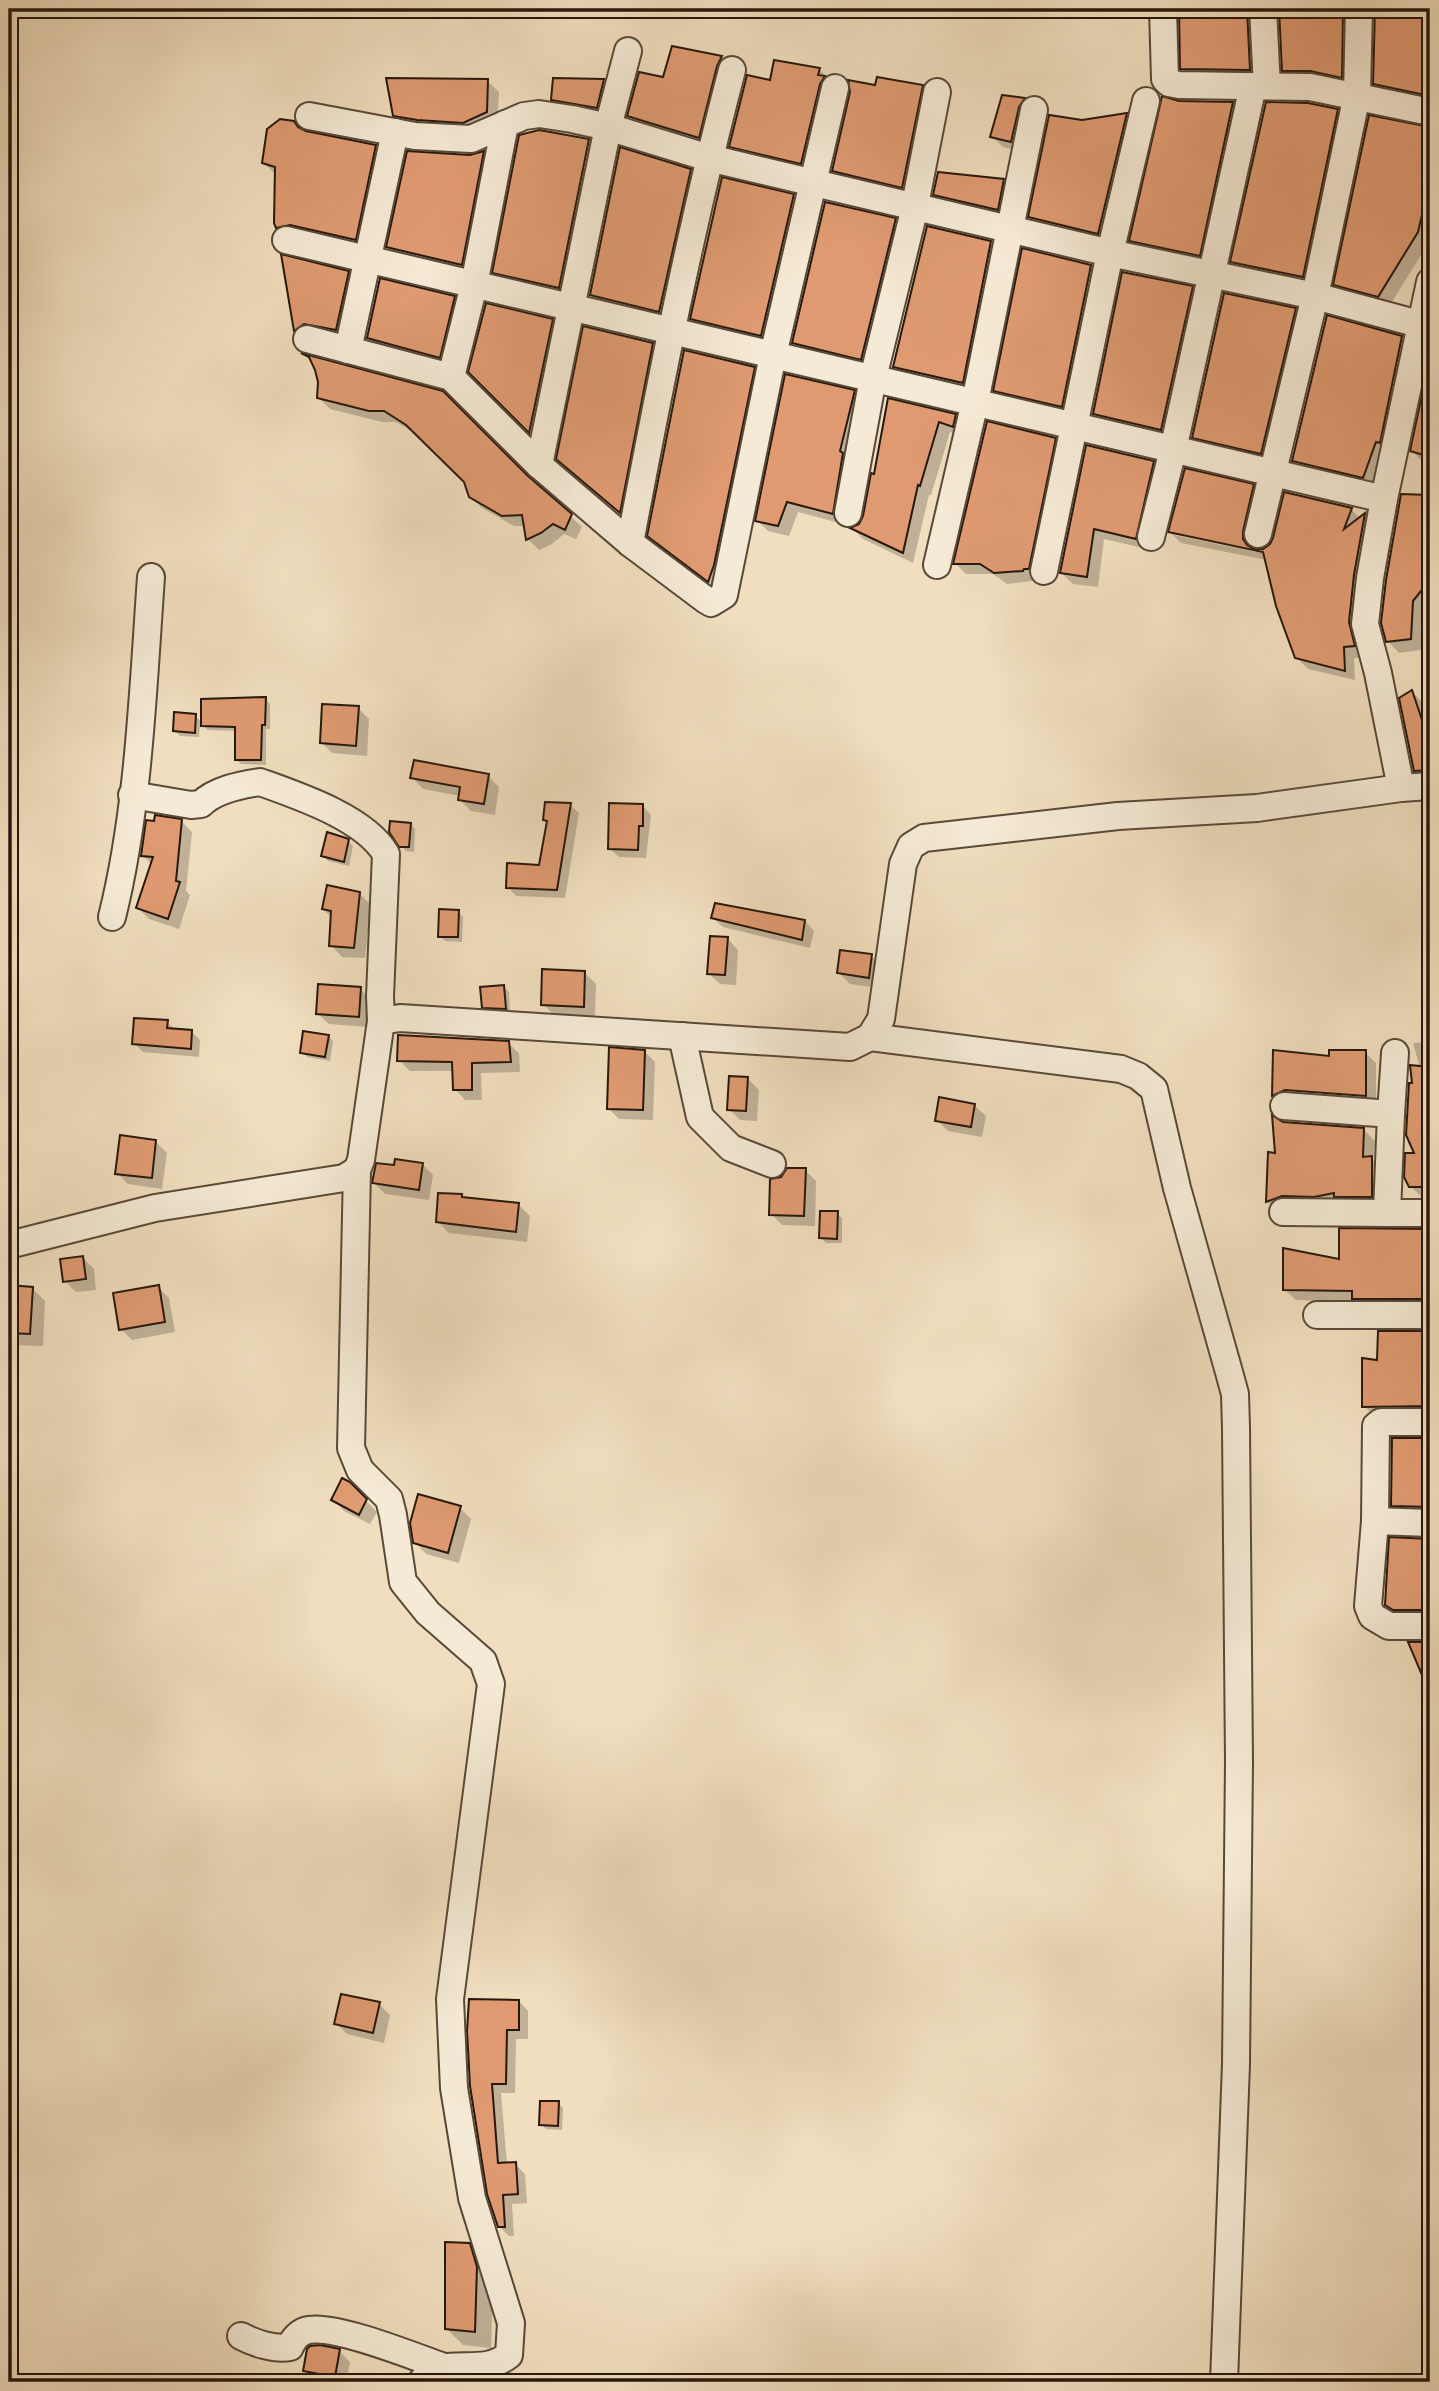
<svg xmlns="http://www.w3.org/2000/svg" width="1439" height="2391" font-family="'IM FELL French Canon',serif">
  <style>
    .shadow { fill: #0003 }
    .building { fill: #df9a71; stroke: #27170d; stroke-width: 2 }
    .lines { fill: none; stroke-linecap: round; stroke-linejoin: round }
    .minor-casing { stroke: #594939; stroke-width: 30 }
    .minor { stroke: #f5ead5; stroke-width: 26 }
  </style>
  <rect width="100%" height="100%" fill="#f0debe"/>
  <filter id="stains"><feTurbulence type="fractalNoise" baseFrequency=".00286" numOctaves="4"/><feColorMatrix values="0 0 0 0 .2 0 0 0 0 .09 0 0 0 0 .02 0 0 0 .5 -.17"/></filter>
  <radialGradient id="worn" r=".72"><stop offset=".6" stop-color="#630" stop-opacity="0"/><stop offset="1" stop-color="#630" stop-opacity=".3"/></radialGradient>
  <g class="shadow">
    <path d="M1180,9H1263L1261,81L1193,80L1182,68Z"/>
    <path d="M1280,9H1359L1352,88L1295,81L1284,70Z"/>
    <path d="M1376,9H1430V104L1386,95L1375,83Z"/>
    <path d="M673,48L722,58L732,69L709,148L640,127L629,116L664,79Z"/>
    <path d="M819,69L830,80L812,174L742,157L731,146L771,82Z"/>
    <path d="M555,80L604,81L614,92L607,118L564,110L553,99Z"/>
    <path d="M487,81L499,92L497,123L475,133L406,126L395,115Z"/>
    <path d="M922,87L933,98L913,198L845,181L834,170Z"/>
    <path d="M1024,99L1035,110L1022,152L1003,147L992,136Z"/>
    <path d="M1178,102L1233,103L1244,114L1210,266L1142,251L1131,240Z"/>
    <path d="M1337,111L1348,122L1314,287L1243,273L1232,262Z"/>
    <path d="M1126,115L1137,126L1109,244L1041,228L1030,217Z"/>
    <path d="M1370,117L1430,128V240L1389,307L1347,295L1335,284Z"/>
    <path d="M302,131L375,146L386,157L366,250L289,238L278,227L275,174L264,163Z"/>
    <path d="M589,141L600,152L570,298L505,283L494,272Z"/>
    <path d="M482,153L493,164L472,275L399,258L388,247L470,157Z"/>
    <path d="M690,171L701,182L670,322L603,306L592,295Z"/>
    <path d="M1003,181L1014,192L1008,220L946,205L935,194Z"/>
    <path d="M793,196L804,207L772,346L703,330L692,319Z"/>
    <path d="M895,220L906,231L872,370L805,354L794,343Z"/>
    <path d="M991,243L1002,254L973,393L906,378L895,366Z"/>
    <path d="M1091,266L1102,277L1073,417L1006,401L995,390Z"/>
    <path d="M348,273L359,284L347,340L306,341L295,330Z"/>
    <path d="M1192,288L1203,299L1172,440L1106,425L1095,414Z"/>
    <path d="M454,298L465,309L450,368L380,349L369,338Z"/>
    <path d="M1295,310L1306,321L1272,464L1205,448L1194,437Z"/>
    <path d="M552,321L563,332L540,442L470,372Z"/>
    <path d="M1402,337L1413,349L1374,488L1305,472L1294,460Z"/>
    <path d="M652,344L663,355L631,522L570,470Z"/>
    <path d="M307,357L442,393L527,477L582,527L576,539L564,534L552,544L539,550L528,539L525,526H514L482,508L470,496L466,482L420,436L396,422H382L330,409L319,398L320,382L313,363Z"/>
    <path d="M1430,365V464L1423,462L1412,451Z"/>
    <path d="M754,368L765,379L719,591L661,547L649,536Z"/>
    <path d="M854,392L865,403L843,524L798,512L789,536L768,531L757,520Z"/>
    <path d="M889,400L955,416L966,427L964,437L950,432L931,495H929L913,563L863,539L853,529L861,525L875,477Z"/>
    <path d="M1055,439L1066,450L1039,580L1007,584L993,574H966L955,563Z"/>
    <path d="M1088,447L1153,463L1164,474L1147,549L1104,539L1098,587L1073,584L1061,573Z"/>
    <path d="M1253,486L1264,497L1253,549L1175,532L1174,535L1256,552L1255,551H1264L1351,509L1361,519L1365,516L1376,526L1365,657L1354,658L1355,680L1308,669L1296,657L1267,560L1181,543L1170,532Z"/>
    <path d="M1403,496H1430V605L1423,612L1421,650L1399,653L1388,641Z"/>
    <path d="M1412,692L1423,703L1430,725V781H1427L1415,770Z"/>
    <path d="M265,699L270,704V729H266V765L241,764L236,759L237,731L208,730L200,723L199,737L180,736L175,731L195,716L203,723Z"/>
    <path d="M358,708L369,719L367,756L332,753L321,742Z"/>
    <path d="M488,776L499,787L495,815L471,811L460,800V796L423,789L412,777Z"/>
    <path d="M570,805L579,813L565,898L516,896L508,887L541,867L548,823L545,820Z"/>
    <path d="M643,806L651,815L646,858L619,857L610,849Z"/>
    <path d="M181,821L192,832L186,891L190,895L179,929L149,919L138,908L153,865L142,855Z"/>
    <path d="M410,824L415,829L414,852L406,851L401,846Z"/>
    <path d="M348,841L353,846L349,866L328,861L323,856Z"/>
    <path d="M360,894L371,905L365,958L342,957L331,945L332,918L323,909Z"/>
    <path d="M458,912L463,917L462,942L445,941L440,936Z"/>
    <path d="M713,918L805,921L814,931L810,948L723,927Z"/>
    <path d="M727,938L738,950L736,985L720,984L708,973Z"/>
    <path d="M871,956L882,967L879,988L850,984L839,973Z"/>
    <path d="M585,973L596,984L595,1017L554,1015L543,1004Z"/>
    <path d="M504,987L509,992L510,1013L489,1012L484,1007Z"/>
    <path d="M360,989L371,1000L369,1027L329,1024L317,1013Z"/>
    <path d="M167,1022L176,1031H191L200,1040L199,1057L143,1052L134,1043Z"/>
    <path d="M328,1036L333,1041L330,1061L307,1057L302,1052Z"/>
    <path d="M1430,1042V1197H1422L1410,1186L1416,1154L1414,1085L1420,1068L1413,1043Z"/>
    <path d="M508,1043L519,1053L520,1072L481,1073L482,1100H465L455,1089L454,1071H410L399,1060Z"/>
    <path d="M644,1051L655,1062L653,1120L619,1119L608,1108Z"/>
    <path d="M1275,1052L1331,1058L1365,1052L1376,1063V1107L1285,1106L1274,1095Z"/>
    <path d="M748,1079L759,1090L757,1121L740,1120L729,1109Z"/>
    <path d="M974,1105L986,1116L982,1137L948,1131L937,1120Z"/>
    <path d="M1282,1123L1363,1129L1375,1141L1373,1160L1382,1169V1207L1278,1213L1268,1202L1269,1154L1277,1155Z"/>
    <path d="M156,1142L167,1153L162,1189L128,1184L117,1173Z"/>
    <path d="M422,1164L433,1175L429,1200L385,1194L374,1183L395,1167Z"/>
    <path d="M805,1170L816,1181L815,1226L782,1225L771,1214Z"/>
    <path d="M461,1196L465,1199L518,1204L530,1216L527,1242L449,1233L438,1222Z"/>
    <path d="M837,1213L842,1218V1243H826L821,1238Z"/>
    <path d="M1340,1230H1430V1310H1365L1357,1302L1296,1300L1284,1289L1340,1261Z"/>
    <path d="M83,1258L94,1269L96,1290L76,1292L65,1281Z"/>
    <path d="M9,1287L32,1288L45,1301L43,1346L14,1345L9,1340Z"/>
    <path d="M158,1287L169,1298L175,1332L132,1340L121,1329Z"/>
    <path d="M1430,1332V1417H1375L1364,1406L1379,1362L1380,1333Z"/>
    <path d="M1430,1438V1518L1404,1516L1393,1505V1439Z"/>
    <path d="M349,1484L377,1512L370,1524L344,1511L333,1500Z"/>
    <path d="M460,1508L471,1519L459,1563L426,1554L415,1542Z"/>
    <path d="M1391,1539H1430V1621L1397,1614L1386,1603Z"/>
    <path d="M519,2001L528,2011V2039H516L515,2093H501L507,2164H515L525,2174L527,2203L512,2204L514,2236H509L499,2226L471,2086Z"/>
    <path d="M379,2004L390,2015L384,2043L347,2034L336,2023Z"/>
    <path d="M558,2103L563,2108L562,2130L546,2129L541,2124Z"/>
    <path d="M469,2245L486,2262L493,2286L491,2348L463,2345L446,2328Z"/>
    <path d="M339,2351L350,2362L346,2382L316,2381L305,2370Z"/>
  </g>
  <g class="building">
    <path d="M1179,9H1247L1250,70L1180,69Z"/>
    <path d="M1279,9H1343L1342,78L1310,71H1282Z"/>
    <path d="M1375,9H1430V96L1373,84Z"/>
    <path d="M672,46L722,56L717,66L699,138L627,116L639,72L663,77Z"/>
    <path d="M774,60L820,68L818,75L825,76L820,84L801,164L729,147L747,75L770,80Z"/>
    <path d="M877,77L923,85L902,188L832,171L850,92L848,80L875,85Z"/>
    <path d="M386,78L488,79L487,112L463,123L417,120L393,116Z"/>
    <path d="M553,78L604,79L597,108L551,100Z"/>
    <path d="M1002,95L1025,98L1019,107L1011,142L990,137Z"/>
    <path d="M1162,96L1179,101L1233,102L1200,256L1129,241Z"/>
    <path d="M1266,102L1308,103L1338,109L1303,277L1230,262Z"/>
    <path d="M1127,113L1098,234L1028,217L1049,115L1082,120Z"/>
    <path d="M1369,115L1430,127V189H1428L1418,232L1378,297L1333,285Z"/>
    <path d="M280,119L294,121L298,127L306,131L376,145L356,240L290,225L276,228L274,223L275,167L262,163L267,129Z"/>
    <path d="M539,130L589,139L559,288L492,273L519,135Z"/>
    <path d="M620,147L691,169L659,312L590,295Z"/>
    <path d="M407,151L470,155L484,151L462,265L386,247Z"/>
    <path d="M938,172L1004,179L998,210L933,195Z"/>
    <path d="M722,177L794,194L761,336L690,319Z"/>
    <path d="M825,202L896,218L861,360L792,343Z"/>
    <path d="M927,226L991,241L963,383L893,367Z"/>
    <path d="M1022,248L1091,265L1062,407L993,391Z"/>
    <path d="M281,254L349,271L336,330L304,324L294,331Z"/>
    <path d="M1122,272L1193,286L1161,430L1093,414Z"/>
    <path d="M380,278L455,296L440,358L367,338Z"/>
    <path d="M1224,293L1296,308L1261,454L1192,438Z"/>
    <path d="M486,303L553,319L529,433L468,372Z"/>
    <path d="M1327,315L1402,336L1380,443L1376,442L1363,478L1292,461Z"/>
    <path d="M583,326L653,343L620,513L556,459Z"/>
    <path d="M684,350L755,367L714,565L708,582L647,536Z"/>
    <path d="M301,353L443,391L528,476L572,514L565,530L553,524L541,533L526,540L522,515L502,516L469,497L464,482L406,425L384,411H369L317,398L318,382L315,370L309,357Z"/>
    <path d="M1430,357V457L1410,451Z"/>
    <path d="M785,374L855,390L840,451L843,453L833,514L787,502L778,526L755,521Z"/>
    <path d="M888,398L956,414L953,427L939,422L920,486L918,485L903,553L850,528L859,524L863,516L871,473L874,474Z"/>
    <path d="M987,421L1056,438L1029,569H1024L1023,571L994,573L980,564H953Z"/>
    <path d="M1086,445L1154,461L1136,539L1094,529L1087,577L1060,573Z"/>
    <path d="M1185,468L1254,484L1243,531V539L1247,545L1254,549H1263L1270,544L1273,538L1284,492L1352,508L1344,529L1365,513L1354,575L1349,622L1355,646L1344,647L1345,671L1295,658L1276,606L1263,552L1168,532Z"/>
    <path d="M1401,494L1430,495L1426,543L1430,549V580L1413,601L1411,639L1386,642L1381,623L1386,580Z"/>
    <path d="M1412,690L1430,744V770L1414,771L1399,698Z"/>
    <path d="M266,697L265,725H262L261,760H235V727L201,726V699Z"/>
    <path d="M322,704L359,706L356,746L320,743Z"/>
    <path d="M174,712L196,714L195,733L173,731Z"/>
    <path d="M414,760L489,774L484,804L458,800L460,787L410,778Z"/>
    <path d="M545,802L571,803L557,890L506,888L507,863L539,865L547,821L543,820Z"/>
    <path d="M609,803L643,804V826H639L638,850L608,849Z"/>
    <path d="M155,815L182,819L176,881L180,882L168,919L136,908L153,857L141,856L146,820L154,821Z"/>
    <path d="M390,821L411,823L409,847H399L389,832Z"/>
    <path d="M327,832L349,839L344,862L321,856Z"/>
    <path d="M327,885L360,892L354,948L329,946L331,911L322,909Z"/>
    <path d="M715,903L805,920L802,940L711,918Z"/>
    <path d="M439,909L459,910L458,937H438Z"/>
    <path d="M710,936L728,937L725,975L707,974Z"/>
    <path d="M840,950L872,954L869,978L837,973Z"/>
    <path d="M542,969L585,971L584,1007L541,1005Z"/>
    <path d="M318,984L361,987L359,1017L316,1014Z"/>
    <path d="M504,985L506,1009L482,1008L480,987Z"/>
    <path d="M134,1018L168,1020L167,1028L192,1030L191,1049L132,1044Z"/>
    <path d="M303,1031L329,1035L325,1057L300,1053Z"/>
    <path d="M398,1035L509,1041L511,1062L472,1063V1090H453L452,1062L397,1061Z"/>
    <path d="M609,1047L645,1050L643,1110L607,1109Z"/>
    <path d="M1273,1050L1329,1056V1050H1366V1096L1285,1090L1272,1096Z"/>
    <path d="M1410,1065L1430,1067V1189L1424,1176V1187H1409L1404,1177L1405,1153H1414L1406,1135L1409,1083H1412Z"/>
    <path d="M729,1076L748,1077L746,1111L727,1110Z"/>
    <path d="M939,1097L975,1104L971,1127L935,1121Z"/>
    <path d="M1272,1115L1283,1122L1364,1128L1363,1157L1372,1156V1197H1334V1193L1314,1197L1282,1196L1266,1202L1268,1152L1275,1153Z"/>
    <path d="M120,1135L156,1140L152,1178L115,1174Z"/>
    <path d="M395,1159L423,1163L419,1190L372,1183L376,1163L394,1165Z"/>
    <path d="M787,1168H806L804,1216L769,1215L770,1179L781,1177Z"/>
    <path d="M438,1193L462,1194V1197L519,1203L516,1232L436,1222Z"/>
    <path d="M820,1211H838L837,1239L819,1238Z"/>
    <path d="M1339,1228L1430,1229V1299H1352V1291L1283,1290V1248L1339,1259Z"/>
    <path d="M83,1256L86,1279L63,1282L60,1259Z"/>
    <path d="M9,1285L33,1287L30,1334L9,1333Z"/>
    <path d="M159,1285L165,1322L119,1330L113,1293Z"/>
    <path d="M1378,1331H1430V1406L1362,1407V1358L1377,1360Z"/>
    <path d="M1392,1438H1430V1507L1391,1506Z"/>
    <path d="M342,1478L350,1482L367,1499L359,1515L331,1500Z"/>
    <path d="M418,1494L461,1506L448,1553L413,1543L410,1523Z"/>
    <path d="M1389,1537L1430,1539V1610H1393L1385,1605Z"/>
    <path d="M1408,1642H1430V1694Z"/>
    <path d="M341,1994L380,2002L373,2033L334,2024Z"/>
    <path d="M469,1999L519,2000V2030H507L506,2084H492L498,2163L516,2162L518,2194L503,2195L505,2227H498L487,2194L470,2086L467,2031Z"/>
    <path d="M540,2101H559L558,2126L539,2125Z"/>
    <path d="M445,2242L470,2243L477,2267L475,2332L445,2329Z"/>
    <path d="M320,2345L340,2349L335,2377L303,2371L307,2349L310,2346Z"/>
  </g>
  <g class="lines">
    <defs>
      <g id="minor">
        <path d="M1163,9L1165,79L1169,83L1179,85L1310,87L1430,112"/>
        <path d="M1263,9L1267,86"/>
        <path d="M309,116L415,136L471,139L524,116L539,114L572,119L608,127L709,158L1110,253L1315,296L1430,327"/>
        <path d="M286,240L1384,499"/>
        <path d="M1430,282L1384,499L1370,578L1365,624L1378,673L1401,788L1430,786"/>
        <path d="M307,339L451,377L539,465L630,543L706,600L711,603L724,595L773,355L835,88"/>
        <path d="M348,350L395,132"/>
        <path d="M451,377L474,285L505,124"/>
        <path d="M539,465L608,127L628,51"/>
        <path d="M848,513L873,378L913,215L937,92"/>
        <path d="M1258,534L1315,296L1357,95L1359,9"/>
        <path d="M1151,537L1173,450L1253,86"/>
        <path d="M630,543C660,384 691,226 732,70"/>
        <path d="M937,565L975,402L1034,110"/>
        <path d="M1044,571L1110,253L1146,101"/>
        <path d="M132,795L191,805L201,804C215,790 240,785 260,782C299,796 365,818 386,854L380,996L381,1021"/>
        <path d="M112,917C139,809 143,688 151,577"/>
        <path d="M682,1036L700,1117L731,1148L772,1164"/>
        <path d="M870,1037L1121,1069L1138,1076L1154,1089L1177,1188L1229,1372L1235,1394L1236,1428L1239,1761L1236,2064L1224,2382"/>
        <path d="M1284,1106L1391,1114L1387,1213H1430"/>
        <path d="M1391,1114L1395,1053"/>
        <path d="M1283,1212L1387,1213"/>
        <path d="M9,1245L155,1208L344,1178L357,1170"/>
        <path d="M1317,1315H1430"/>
        <path d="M1430,1422H1381L1376,1426L1375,1521L1368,1606L1372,1616L1389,1626H1430"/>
        <path d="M1375,1521L1430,1523"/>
        <path d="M241,2336C254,2343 275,2350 290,2347C293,2339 300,2331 309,2330C336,2325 413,2356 441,2366"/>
        <path d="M421,2382C445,2352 479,2379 509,2355L511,2323L472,2198L454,2088L450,1999L491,1684L483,1661L428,1613L403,1582L393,1515L389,1499L360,1470L351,1448L357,1170L361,1160L381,1021L400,1018L850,1047L870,1037L881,1019L903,864L911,846L924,838L1118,816L1257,808L1401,788"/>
      </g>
    </defs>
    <use href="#minor" class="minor-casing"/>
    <use href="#minor" class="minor"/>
  </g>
  <rect width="1439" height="2391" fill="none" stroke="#f0debe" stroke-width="35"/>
  <rect x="10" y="10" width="1418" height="2370" fill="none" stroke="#27170d" stroke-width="3.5"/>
  <rect x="18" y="18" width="1404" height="2356" fill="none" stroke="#27170d" stroke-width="2"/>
  <rect width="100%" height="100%" filter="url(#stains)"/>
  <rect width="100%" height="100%" fill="url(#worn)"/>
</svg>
